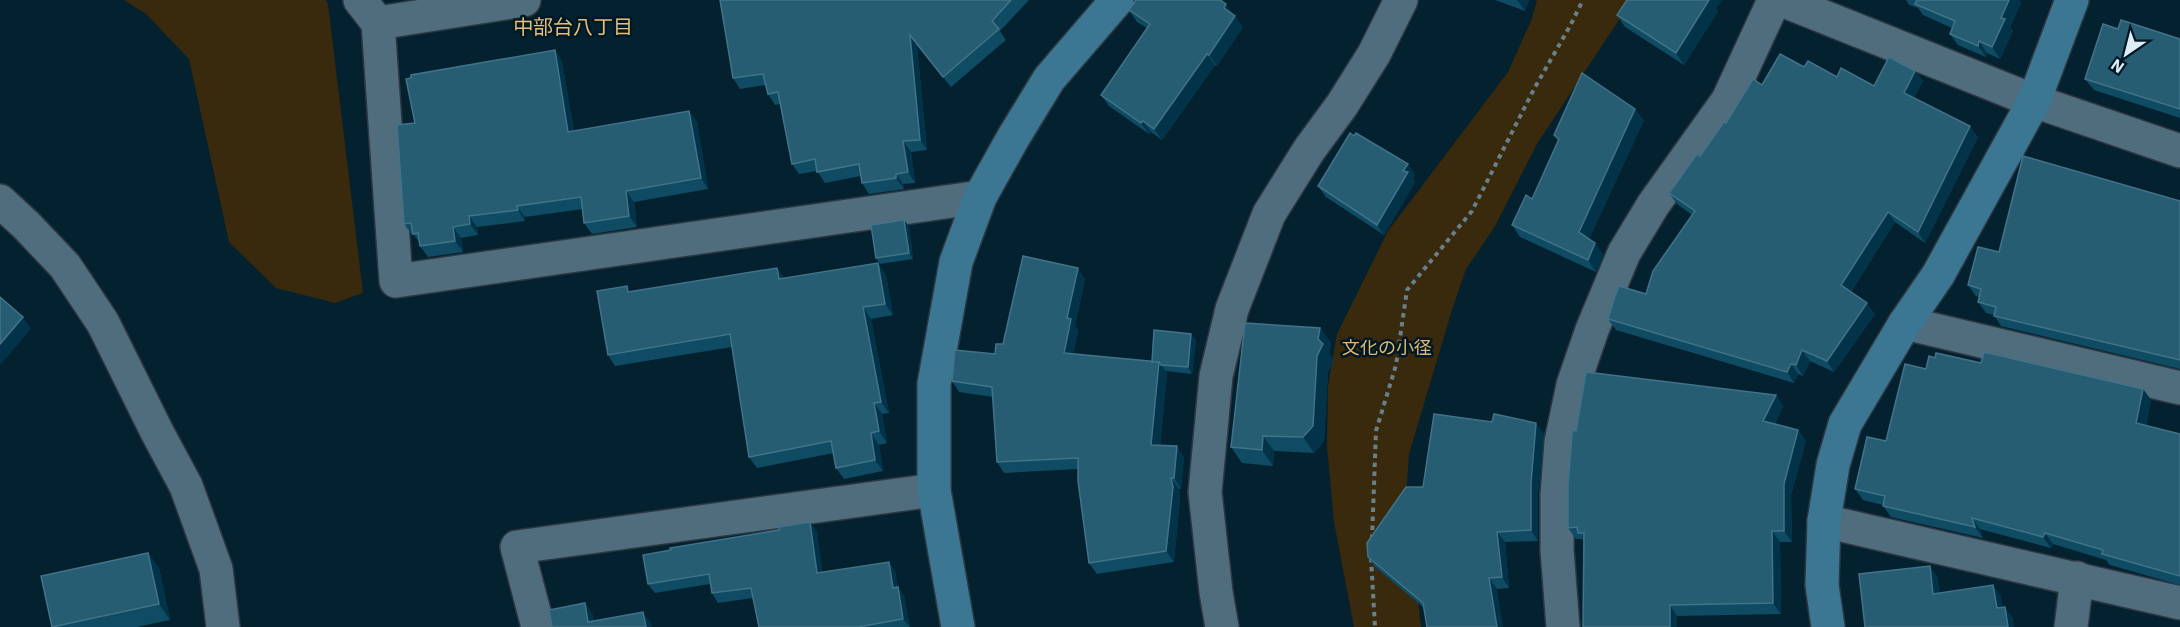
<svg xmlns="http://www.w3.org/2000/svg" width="2180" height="627" font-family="'IBM Plex Sans','Noto Sans JP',sans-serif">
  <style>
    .green { fill: #392a0d }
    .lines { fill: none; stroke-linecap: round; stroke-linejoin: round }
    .street-casing { stroke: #2c3741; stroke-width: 36 }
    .secondary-casing { stroke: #2c3741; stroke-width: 36 }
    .path { stroke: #687f8c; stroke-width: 4; stroke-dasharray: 4.5 4.5; stroke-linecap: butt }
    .street { stroke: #4f6d7d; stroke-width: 33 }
    .secondary { stroke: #3b7792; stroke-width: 33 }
    .wall { fill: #0f4b63 }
    .shaded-wall { fill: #023348 }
    .building { fill: #265d73; stroke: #427388; stroke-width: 1.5 }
    .labels { text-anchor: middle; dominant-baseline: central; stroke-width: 5; stroke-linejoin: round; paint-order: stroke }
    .park-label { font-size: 18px; fill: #dfb86f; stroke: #001825 }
    .neighbourhood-label { font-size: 20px; fill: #e5bf77; stroke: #001825 }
  </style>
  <rect width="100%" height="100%" fill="#04212f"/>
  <g class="green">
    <path d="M124,0H326L328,4L363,293L335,303L276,288L229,242L189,59L146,14Z"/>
    <path d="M1537,0H1632L1537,144L1494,228L1466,269L1452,310L1409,454L1406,499L1421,627H1354L1334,522L1327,447L1328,386L1337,334L1388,231L1508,72L1531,21Z"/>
  </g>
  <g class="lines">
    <defs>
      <g id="street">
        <path d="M360,0L378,23L396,281L980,197"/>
        <path d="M1782,0L2034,101L2180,151"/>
        <path d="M378,23L524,0"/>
        <path d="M0,201L26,225L65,266L103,323L157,432L186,486L216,569L223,627"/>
        <path d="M1905,323L2180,388"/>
        <path d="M1824,521L2180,603"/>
        <path d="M538,627L517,547L934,490"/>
        <path d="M1222,627L1216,592L1205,492L1216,376L1232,309L1269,214L1309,150L1342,105L1374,54L1401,0"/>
        <path d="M1563,627L1557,550V495L1561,442L1573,385L1592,330L1624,253L1653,205L1728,100L1771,7L1779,0"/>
        <path d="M2071,627L2077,578"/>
      </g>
      <g id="secondary">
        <path d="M958,627L934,490V384L956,262L980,197L1013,138L1049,79L1117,0"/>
        <path d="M1828,627L1822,585L1824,521L1833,465L1845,424L1905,323L1938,275L2034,101L2072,0"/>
      </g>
    </defs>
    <use href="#street" class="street-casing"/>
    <use href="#secondary" class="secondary-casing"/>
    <g class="path">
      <path d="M1372,539L1376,431L1396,365L1407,290L1472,211L1534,89L1570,26L1583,0"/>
      <path d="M1371,558L1375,627"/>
    </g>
    <use href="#street" class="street"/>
    <use href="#secondary" class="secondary"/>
  </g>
  <g class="wall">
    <path d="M720,0H1029L1000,31L1006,40L951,87L917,46L927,150L911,152L915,183L903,184L904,189L869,194L862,183L861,176L825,183L817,171L799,174L792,164L780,104L775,105L768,94L766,85L740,89L733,78Z"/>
    <path d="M1495,0H1529L1525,11Z"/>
    <path d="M1627,0H1722L1716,8L1718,11L1684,65L1625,27L1617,15Z"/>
    <path d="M1906,0H2019L2021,3L2010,27L2013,31L2000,59L1987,53L1986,57L1958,45L1950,34L1952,28L1923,15L1918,8L1909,5Z"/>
    <path d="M1129,10L1233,15L1243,27L1217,66L1215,65L1162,140L1151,132L1149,134L1109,106L1101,95L1147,28L1137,22Z"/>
    <path d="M2118,29L2180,39V118L2094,90L2085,79Z"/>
    <path d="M555,50L562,62L574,131L689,111L697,122L708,189L634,202L637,227L592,234L584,223L583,209L525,217V221L477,227L478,235L461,238L463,252L428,257L420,246L419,242L414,235H412L404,224L415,123Z"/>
    <path d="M1804,67L1874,86L1915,71L1923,81L1914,98L1978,137L1925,243L1895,222L1851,292L1875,314L1834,372L1810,361L1803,376L1798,374L1794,383L1616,330L1608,319L1646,294L1692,215L1677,204L1669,193L1726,123L1762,85Z"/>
    <path d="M1644,120L1589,239L1595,243L1603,255L1596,272L1520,237L1512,225L1532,199L1558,141L1554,135Z"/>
    <path d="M1415,174L1413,178L1415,182L1384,235L1326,197L1318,186Z"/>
    <path d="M2171,199L2180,201V369L2001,326L1994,315L1986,313L1978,302L1979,297L1976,296L1968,285L1999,252Z"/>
    <path d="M909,226L913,259L880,264L876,258Z"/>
    <path d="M777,268L784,278L886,275L893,315L871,319L889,413L882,414L887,443L879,445L883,471L844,479L836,468L834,453L757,468L749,457L732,347L615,366L608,355L631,291Z"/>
    <path d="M1085,279L1075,326L1078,330L1073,354L1152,362L1196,340L1192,374L1166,371L1167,373L1160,446L1184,457L1181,489H1179L1180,498L1174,562L1097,574L1089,563L1078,469L1004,473L997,462L993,397L959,392L952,381L995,354L1003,344Z"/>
    <path d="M1320,328L1331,343L1329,353L1334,360L1328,372L1324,441L1314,453L1274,451L1273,466L1242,463L1231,447Z"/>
    <path d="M1935,358L1981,363L2143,389L2151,400L2146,426L2180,434V585L2110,565L2106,560L2053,544L2051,548L1980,529L1983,538L1891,517L1883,506V505L1863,500L1855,489L1886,441L1926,369Z"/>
    <path d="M1776,395L1783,406L1775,424L1798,430L1806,441L1791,495L1792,542H1780L1781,614L1677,616L1584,542L1582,539H1576L1568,528L1576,431Z"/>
    <path d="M1492,422L1544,434L1538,494V541L1505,542L1509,588L1497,589L1424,608L1375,567L1368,557L1423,487Z"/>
    <path d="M817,531L822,573L895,571L898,588L904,596L910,627H759L753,598L718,603L712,593L710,584L655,593L648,584L671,550Z"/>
    <path d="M148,553L159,568L170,620L137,627H52Z"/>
  </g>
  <g class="shaded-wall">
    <path d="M1517,0H1529L1525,11Z"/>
    <path d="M1709,0H1722L1716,8L1718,11L1684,65L1676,53Z"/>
    <path d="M2009,0H2019L2021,3L2010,27L2013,31L2000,59L1992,47L2001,18Z"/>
    <path d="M1226,4L1233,15L1224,8Z"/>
    <path d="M1235,16L1243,27L1217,66L1209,55Z"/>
    <path d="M910,35L917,46L927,150L920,140Z"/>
    <path d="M1979,41L1987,53L1986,57L1978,46Z"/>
    <path d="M555,50L562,62L576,144L568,132Z"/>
    <path d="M1207,54L1215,65L1162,140L1154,129Z"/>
    <path d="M1915,71L1923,81L1911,104L1904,93Z"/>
    <path d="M1635,109L1644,120L1587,244L1579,232Z"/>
    <path d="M689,111L697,122L708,189L701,178Z"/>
    <path d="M1143,121L1151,132L1149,134L1141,123Z"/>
    <path d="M1970,126L1978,137L1925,243L1918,232Z"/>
    <path d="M903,141L911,152L915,183L908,172Z"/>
    <path d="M1408,164L1415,174L1413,178L1415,182L1384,235L1377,225Z"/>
    <path d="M896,174L903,184L904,189L896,178Z"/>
    <path d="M626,191L634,202L637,227L629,216Z"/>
    <path d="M517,206L525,217V221L518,210Z"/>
    <path d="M1888,212L1895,222L1849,295L1841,285Z"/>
    <path d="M469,216L477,227L478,235L470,224Z"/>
    <path d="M904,220L909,226L913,259L909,253Z"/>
    <path d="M453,227L461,238L463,252L455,241Z"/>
    <path d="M1595,243L1603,255L1596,272L1588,260Z"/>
    <path d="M878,263L886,275L893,315L885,304Z"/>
    <path d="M777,268L785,279H779Z"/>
    <path d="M1078,268L1085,279L1075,326L1078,330L1071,364L1064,353L1067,318Z"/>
    <path d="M1867,303L1875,314L1834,372L1827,361Z"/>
    <path d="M863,307L871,319L889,413L881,402Z"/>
    <path d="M23,317L31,329L0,365V344Z"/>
    <path d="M1320,328L1331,343L1329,353L1334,360L1328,372L1324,441L1314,453L1303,437Z"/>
    <path d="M1191,334L1196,340L1192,374L1188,367Z"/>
    <path d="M1802,350L1810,361L1803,376L1796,365Z"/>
    <path d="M1159,362L1167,373L1159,456L1151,445Z"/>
    <path d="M1791,364L1798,374L1794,383L1787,372Z"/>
    <path d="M2143,389L2151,400L2144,435L2136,423Z"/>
    <path d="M1776,395L1783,406L1771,432L1763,421Z"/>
    <path d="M874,403L882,414L887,443L879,431Z"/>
    <path d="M1536,423L1544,434L1538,494V541L1531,530V483Z"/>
    <path d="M1798,430L1806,441L1791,495L1792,542L1784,531V484Z"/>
    <path d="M871,433L879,445L883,471L875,460Z"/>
    <path d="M1263,436L1274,451L1273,466L1262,450Z"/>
    <path d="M1177,446L1184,457L1181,489L1174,478Z"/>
    <path d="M1171,478L1179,489L1180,498L1174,562L1166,551Z"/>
    <path d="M1972,518L1980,529L1983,538L1975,527Z"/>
    <path d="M810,522L817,531L824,583L817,573Z"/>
    <path d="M1772,531L1780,542L1781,614L1773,603Z"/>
    <path d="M1497,532L1505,542L1509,588L1502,577Z"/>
    <path d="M2045,533L2053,544L2051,548L2043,537Z"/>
    <path d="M148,553L159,568L170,620L159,604Z"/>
    <path d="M889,562L895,571L898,588L904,596L910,627L903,619L893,588Z"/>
    <path d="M1930,566L1938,578L1941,605L1933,594Z"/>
    <path d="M1489,578L1497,589L1503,627H1497Z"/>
    <path d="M1993,585L2001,596L2004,619L1997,608Z"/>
    <path d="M585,603L593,615L595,627L588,622Z"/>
    <path d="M1670,605L1677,616V627H1670Z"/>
    <path d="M2005,607L2013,618L2014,627H2008Z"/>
    <path d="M643,612L651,623L652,627H646Z"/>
  </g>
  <g class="building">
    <path d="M720,0H1011L992,21L999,29L943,77L910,35L920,140L903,141L908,172L896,174V178L862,183L859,164L817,172L815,159L792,164L778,92L768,94L763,74L733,78Z"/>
    <path d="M1136,0H1220L1226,4L1224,8L1235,16L1209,55L1207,54L1154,129L1143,121L1141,123L1101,95L1150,24L1129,10Z"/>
    <path d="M1627,0H1709L1676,53L1617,15Z"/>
    <path d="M1917,0H2009L2001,18L2005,19L1992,47L1979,41L1978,46L1950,34L1955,21L1915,4Z"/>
    <path d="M2121,20L2180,39V109L2085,79L2103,24L2118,29Z"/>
    <path d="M555,50L568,132L689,111L701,178L626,191L629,216L584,223L581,197L517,206L518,210L469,216L470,224L453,227L455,241L420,246L418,233L413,234L411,223L404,224L397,125L415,123L406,79L411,78V75Z"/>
    <path d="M1780,54L1804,67L1808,61L1837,77L1841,68L1874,86L1889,57L1915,71L1904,93L1970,126L1918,232L1888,212L1841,285L1867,303L1827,361L1802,350L1796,365L1791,364L1787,372L1608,319L1615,296L1619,286L1646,294L1653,271L1695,211L1669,193L1697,154L1700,156L1724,122L1726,123L1753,79L1762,85Z"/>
    <path d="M1582,73L1635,109L1579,232L1595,243L1588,260L1512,225L1526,195L1532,199L1559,139L1554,135Z"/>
    <path d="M1350,133L1354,136L1356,133L1408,164L1403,171L1408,172L1377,225L1318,186Z"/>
    <path d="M2023,156L2180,201V360L1994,316L1996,307L1978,302L1981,289L1968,285L1978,247L1999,252Z"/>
    <path d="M904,220L909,253L876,258L871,225Z"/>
    <path d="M1023,256L1078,268L1067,318L1071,319L1064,353L1159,362L1151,445L1177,446L1174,478H1171L1173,487L1166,551L1089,563L1078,481V458L997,462L992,387L952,381L955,350L995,354L996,344H1003Z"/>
    <path d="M878,263L885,304L863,307L881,402L874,403L879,431L871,433L875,460L836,468L831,441L749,457L730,334L608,355L597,291L627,286L628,292L777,268L779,279Z"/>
    <path d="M0,297L23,317L0,344Z"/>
    <path d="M1245,323L1320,328L1318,339L1323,344L1317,356L1313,426L1303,437L1263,436L1262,450L1231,447Z"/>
    <path d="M1154,330L1191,334L1188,367L1161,365L1159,362H1152Z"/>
    <path d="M1984,352L2143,389L2136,423L2180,434V576L2102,554L2103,550L2045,533L2043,537L1972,518L1975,527L1883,506L1885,496L1855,489L1867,437L1886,441L1905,364L1926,369L1929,356L1935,358L1936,353L1981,363Z"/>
    <path d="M1586,372L1776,395L1763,421L1798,430L1784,484V531H1772L1773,603L1670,605V627H1583L1584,533H1578L1577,527L1568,528V485L1572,434L1573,430L1576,431Z"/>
    <path d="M1434,414L1492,422L1494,414L1536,423L1531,483V530L1497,532L1502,577L1489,578L1497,627H1427L1423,603L1368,557L1367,543L1406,487H1423Z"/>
    <path d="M810,522L817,573L889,562L893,588L898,587L903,619L858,627H759L751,588L712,593L709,574L648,584L643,555L671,550L670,548L779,530V527Z"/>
    <path d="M148,553L159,604L52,627L41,576Z"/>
    <path d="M1930,566L1933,594L1993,585L1997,608L2005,607L2008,627H1865L1859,574Z"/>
    <path d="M585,603L588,622L643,612L646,627H552L549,610Z"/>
  </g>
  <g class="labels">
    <g class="park-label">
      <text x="1387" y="347">文化の小径</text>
    </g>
    <g class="neighbourhood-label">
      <text x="573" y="26">中部台八丁目</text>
    </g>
  </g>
  <g transform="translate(2126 54) rotate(215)" stroke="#001825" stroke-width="4.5" paint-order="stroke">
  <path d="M0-4.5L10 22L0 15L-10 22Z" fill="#ddedf7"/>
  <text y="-9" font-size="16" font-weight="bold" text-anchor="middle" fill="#ddedf7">N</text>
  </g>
</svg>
